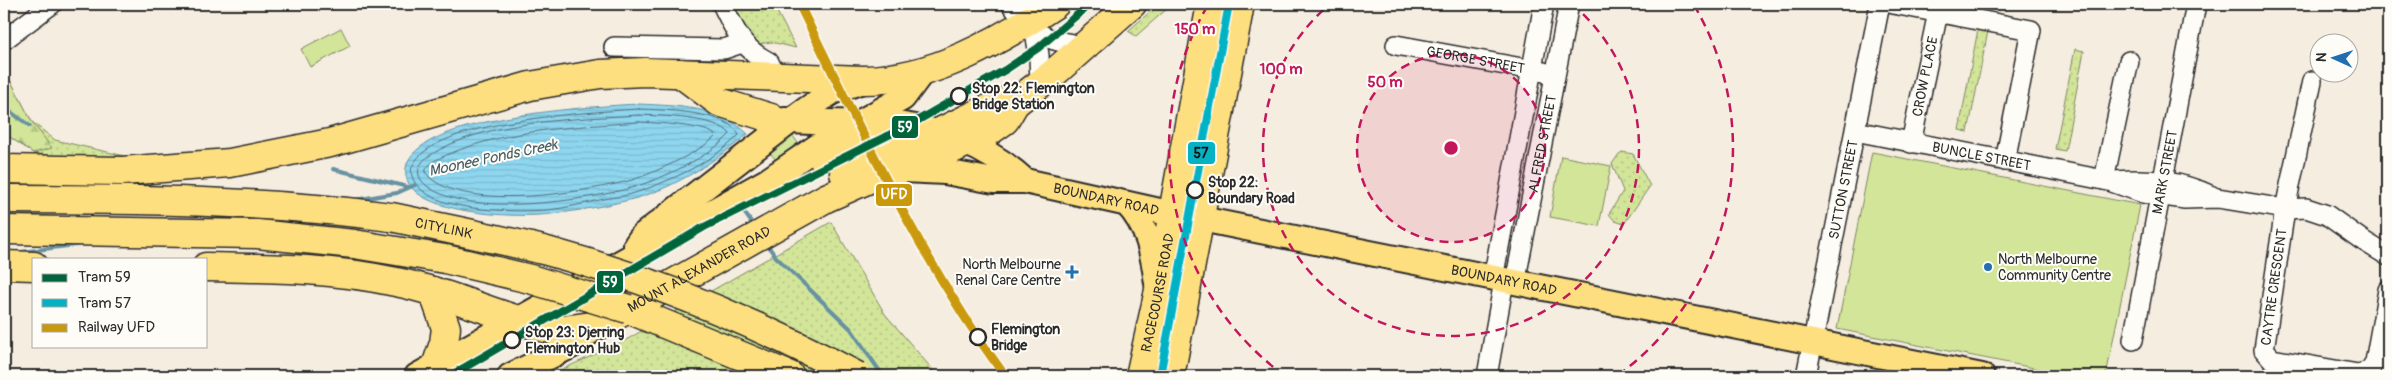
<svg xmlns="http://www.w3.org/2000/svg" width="2392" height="380" font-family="Pangolin,sans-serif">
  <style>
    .grass { fill: url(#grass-dots); stroke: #7e8862 }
    .forest { fill: url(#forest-firs); stroke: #7e8862 }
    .garden { fill: #d2e599; stroke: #7e8862 }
    .water { fill: url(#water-rules); stroke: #6692a1 }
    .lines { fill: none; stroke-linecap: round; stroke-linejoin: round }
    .shore { stroke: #536f79; stroke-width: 1 }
    .stream { stroke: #6692a1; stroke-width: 4 }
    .minor-casing { stroke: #2b2b2b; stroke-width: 22 }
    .major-casing { stroke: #2b2b2b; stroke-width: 28 }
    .highway-casing { stroke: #2b2b2b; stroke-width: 31 }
    .minor { stroke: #fdfcf7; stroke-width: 19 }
    .major { stroke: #fedf80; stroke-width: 24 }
    .highway { stroke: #fedf80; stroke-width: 28 }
    .highway-bridge-casing { stroke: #2b2b2b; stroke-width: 31; stroke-linecap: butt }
    .highway-bridge { stroke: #fedf80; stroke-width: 28 }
    .rail-1-casing { stroke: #fdfcf7; stroke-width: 12 }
    .rail-1 { stroke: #ca990b; stroke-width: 9 }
    .tram-1-casing { stroke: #fdfcf7; stroke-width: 11 }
    .tram-2-casing { stroke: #fdfcf7; stroke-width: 11 }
    .tram-1 { stroke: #00653a; stroke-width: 8 }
    .tram-2 { stroke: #04b2c4; stroke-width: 8 }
    .ring { fill: none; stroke: #c2185b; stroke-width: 2.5; stroke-dasharray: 9 6 }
    .stop-dot { fill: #fdfcf7; stroke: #2b2b2b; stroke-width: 2.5 }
    .poi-dot { fill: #1f6fb2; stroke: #fdfcf7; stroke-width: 2 }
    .labels { text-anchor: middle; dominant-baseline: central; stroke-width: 4; stroke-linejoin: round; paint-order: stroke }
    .street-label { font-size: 14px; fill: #2b2b2b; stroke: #fdfcf7 }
    .stop-label { font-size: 14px; font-weight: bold; fill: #2b2b2b; stroke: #fdfcf7; text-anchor: start }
    .poi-label { font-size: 14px; fill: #2b2b2b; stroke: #fdfcf7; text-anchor: start }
    .water-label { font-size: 15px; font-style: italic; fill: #495e66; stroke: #fdfcf7 }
    .centre { fill: #c2185b; stroke: #fdfcf7; stroke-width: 2.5 }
    .ring-label { font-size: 15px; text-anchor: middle; font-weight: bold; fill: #c2185b; stroke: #fdfcf7; stroke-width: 4; stroke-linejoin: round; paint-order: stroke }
    .line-badge { stroke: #fdfcf7; stroke-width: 2 }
    .badge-label { font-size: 14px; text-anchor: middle; font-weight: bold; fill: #fff }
    .pale-badge-label { font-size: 14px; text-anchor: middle; font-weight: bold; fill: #111 }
  </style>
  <defs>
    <pattern id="grass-dots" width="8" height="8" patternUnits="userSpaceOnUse" patternTransform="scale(1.25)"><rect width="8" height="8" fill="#d2e599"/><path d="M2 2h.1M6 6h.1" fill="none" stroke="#b4c584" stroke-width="1.8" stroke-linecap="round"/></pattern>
    <pattern id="forest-firs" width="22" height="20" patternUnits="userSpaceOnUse" patternTransform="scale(1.25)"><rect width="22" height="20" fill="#d2e599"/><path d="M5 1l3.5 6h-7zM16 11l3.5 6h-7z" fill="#b4c584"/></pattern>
    <pattern id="water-rules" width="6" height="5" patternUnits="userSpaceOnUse" patternTransform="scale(1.25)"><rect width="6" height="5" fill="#8ed6ef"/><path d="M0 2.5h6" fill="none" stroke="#7bb8cd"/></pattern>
  </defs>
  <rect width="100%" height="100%" fill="#f6ede1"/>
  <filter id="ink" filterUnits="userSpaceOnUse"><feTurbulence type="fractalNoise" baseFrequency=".02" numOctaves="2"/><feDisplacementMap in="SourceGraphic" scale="10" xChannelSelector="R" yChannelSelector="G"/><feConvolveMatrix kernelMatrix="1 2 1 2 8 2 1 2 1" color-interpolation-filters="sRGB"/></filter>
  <g filter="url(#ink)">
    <g class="grass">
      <path d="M733,4H773L796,48L771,42L759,44L749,33Z"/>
      <path d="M1159,4H1167L1168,8L1136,36L1128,31Z"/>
      <path d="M1978,29L1988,31L1968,132L1959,130Z"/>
      <path d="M2075,49L2084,51L2065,151L2055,149Z"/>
      <path d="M4,68L32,122L55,140L125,156L69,158L33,153L4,133Z"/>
      <path d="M1622,152L1633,154L1650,186L1624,224L1615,221L1609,214L1623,191L1612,164L1619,154Z"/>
      <path d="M831,222L885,314L938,376H548L626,340Z"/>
    </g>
    <path class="forest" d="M4,68L32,122L52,148L33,153L4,133Z"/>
    <g class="garden">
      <path d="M341,28L350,46L310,67L301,49Z"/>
      <path d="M793,136L798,143L776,160L770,153Z"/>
      <path d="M1872,152L2140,205L2106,376H2074L1837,329Z"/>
      <path d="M1561,156L1611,166L1599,226L1550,217Z"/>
    </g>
    <path class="water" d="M639,104C678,106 719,106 748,134C715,161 678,186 637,198C610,205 579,211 551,214C521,218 399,216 406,168C413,116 598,106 639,104Z"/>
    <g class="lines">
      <g class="shore">
        <path d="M639,109C662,110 729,111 739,135C712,162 674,179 638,192C627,196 615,197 604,199C586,203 567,208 548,210C516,212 449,212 423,191C415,185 408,174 413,165C434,120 592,112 639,109Z"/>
        <path d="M639,115C659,116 719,117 730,134C709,157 664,178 634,187C587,201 467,218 427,186C414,176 417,164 429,156C483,120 576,119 639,115Z"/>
        <path d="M639,122C653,123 709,125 716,136C700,152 654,173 632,180C588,192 455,214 425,172C428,162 440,158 449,154C509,129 574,127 639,122Z"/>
      </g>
      <g class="stream">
        <path d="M4,107L30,126"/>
        <path d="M333,169L408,187"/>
        <path d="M354,200L397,193L415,185"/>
        <path d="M739,205L754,226"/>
        <path d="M228,221L251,217"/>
        <path d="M765,242L776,257L851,329L883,376"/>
        <path d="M21,252L83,244"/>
      </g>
      <defs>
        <g id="minor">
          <path d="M722,4C735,30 741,48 769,62L776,77"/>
          <path d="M1011,4C1038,37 1041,39 1084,46"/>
          <path d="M1893,4L2031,30L2005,161"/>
          <path d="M1035,32L1039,55L1040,85"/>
          <path d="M4,40L52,4"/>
          <path id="s1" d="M1396,45L1544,72"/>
          <path d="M614,47L724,49L742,43"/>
          <path d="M2312,81L2285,209L2264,350L2272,359L2358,374L2369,371L2375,362L2388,290"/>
          <path id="s2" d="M1855,131L2109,181L2143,193L2185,199L2218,198L2285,209L2306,208L2327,215L2362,240L2388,256"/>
          <path id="s3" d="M1911,143L1938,12"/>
          <path d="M2104,180L2129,61"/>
          <path d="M2115,181C2151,178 2179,181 2212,196"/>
          <path d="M1493,279L1544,4"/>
          <path id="s4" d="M1515,283L1569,4"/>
          <path id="s5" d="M2133,340L2196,4"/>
          <path d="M1487,376L1504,281"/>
          <path id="s6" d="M1806,376L1880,4"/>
        </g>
        <g id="major">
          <path d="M784,120C817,124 850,121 883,123C935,126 988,146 1025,181"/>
          <path d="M820,158L842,151L893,125"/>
          <path id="s7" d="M903,170L945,172L994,181H1025L1173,214"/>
          <path d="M1127,204C1148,226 1153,254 1157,283"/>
          <path id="s8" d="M1201,219L1982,376"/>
          <path d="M636,245L643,235L801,113L832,92L862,81"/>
          <path d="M417,376L767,181L818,146L903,98L923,71"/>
          <path d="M510,376L571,346L599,325"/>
        </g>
        <g id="highway">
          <path d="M680,73L719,102L771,118"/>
          <path d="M908,153L923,140L1002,102L1015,103"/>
          <path d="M4,169L122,171L230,163L330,143L530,86L600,74L645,72L863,80C933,80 999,41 1055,4"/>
          <path d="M844,173L910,140H923"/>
          <path d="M4,199C133,199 263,200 391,217"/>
          <path d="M4,230L257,234L354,244"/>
          <path d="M4,265L34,266"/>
          <path id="s9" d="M206,267C271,268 331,268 396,282C447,292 494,315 545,328L563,330L599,325L826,198L880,174L902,169L955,148L988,132L1005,120L1015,103L1055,72L1132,4"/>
          <path d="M433,291L446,328L444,343L436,366"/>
          <path d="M628,309L790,376"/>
          <path id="s10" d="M1140,376L1158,295L1211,4"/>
          <path d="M1170,376L1240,4"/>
        </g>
      </defs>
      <use href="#minor" class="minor-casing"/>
      <use href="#major" class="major-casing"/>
      <use href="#highway" class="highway-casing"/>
      <use href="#minor" class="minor"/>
      <use href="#major" class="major"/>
      <use href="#highway" class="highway"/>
      <defs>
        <g id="highway-bridge">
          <path id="s11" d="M391,217C443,228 496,238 547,251C654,280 759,324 857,376"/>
          <path d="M354,244L445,259L530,279L628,309"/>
        </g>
      </defs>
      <use href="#highway-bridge" class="highway-bridge-casing"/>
      <use href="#highway-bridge" class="highway-bridge"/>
      <defs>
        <path id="rail-1" d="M799,4C863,134 919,258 1005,376"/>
      </defs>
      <use href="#rail-1" class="rail-1-casing"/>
      <use href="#rail-1" class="rail-1"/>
      <defs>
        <path id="tram-1" d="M450,376L704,227L915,122L1005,70L1038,48L1090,4"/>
        <path id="tram-2" d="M1160,376L1229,4"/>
      </defs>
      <use href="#tram-1" class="tram-1-casing"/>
      <use href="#tram-2" class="tram-2-casing"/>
      <use href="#tram-1" class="tram-1"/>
      <use href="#tram-2" class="tram-2"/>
    </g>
  </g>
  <circle cx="1451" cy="148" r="94" fill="#c2185b" fill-opacity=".12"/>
  <g class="ring">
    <circle cx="1451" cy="148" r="94"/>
    <path d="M1572 4A188 188 0 1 1 1330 4"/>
    <path d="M1285 376A282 282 0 0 1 1208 5M1694 5A282 282 0 0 1 1617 376"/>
  </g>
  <g class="stop-dot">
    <circle cx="959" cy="96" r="8"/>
    <circle cx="1195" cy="190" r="8"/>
    <circle cx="978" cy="337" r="8"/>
    <circle cx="512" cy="340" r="8"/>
  </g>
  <g class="poi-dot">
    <circle cx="1988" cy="267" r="5"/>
    <path d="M1069.5 264.5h5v5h5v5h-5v5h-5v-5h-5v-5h5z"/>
  </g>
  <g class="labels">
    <g class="street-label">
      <text stroke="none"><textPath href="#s1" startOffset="81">GEORGE STREET</textPath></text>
      <text stroke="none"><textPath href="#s3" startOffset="68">CROW PLACE</textPath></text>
      <text stroke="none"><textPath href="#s4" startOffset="142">ALFRED STREET</textPath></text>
      <text stroke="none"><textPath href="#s2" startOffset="129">BUNCLE STREET</textPath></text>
      <text stroke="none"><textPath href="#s5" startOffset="171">MARK STREET</textPath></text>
      <text stroke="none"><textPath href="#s6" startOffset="190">SUTTON STREET</textPath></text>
      <text stroke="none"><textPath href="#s7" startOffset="206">BOUNDARY ROAD</textPath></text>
      <text stroke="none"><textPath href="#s11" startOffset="54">CITYLINK</textPath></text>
      <text stroke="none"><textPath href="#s9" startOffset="516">MOUNT ALEXANDER ROAD</textPath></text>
      <text stroke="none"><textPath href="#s8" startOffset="309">BOUNDARY ROAD</textPath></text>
      <text transform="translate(2274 287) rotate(-82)">CAYTRE CRESCENT</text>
      <text stroke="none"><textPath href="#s10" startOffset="85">RACECOURSE ROAD</textPath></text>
    </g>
    <g class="stop-label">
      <text x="972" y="88">Stop 22: Flemington<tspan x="972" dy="16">Bridge Station</tspan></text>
      <text x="1208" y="182">Stop 22:<tspan x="1208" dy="16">Boundary Road</tspan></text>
      <text x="991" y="329">Flemington<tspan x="991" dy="16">Bridge</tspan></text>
      <text x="525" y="332">Stop 23: Djerring<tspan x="525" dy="16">Flemington Hub</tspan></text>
    </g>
    <g class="poi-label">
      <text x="1998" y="259">North Melbourne<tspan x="1998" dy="16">Community Centre</tspan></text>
      <text x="1061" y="264" text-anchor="end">North Melbourne<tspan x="1061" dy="16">Renal Care Centre</tspan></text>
    </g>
    <g class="water-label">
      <text transform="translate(493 158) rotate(-12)">Moonee Ponds Creek</text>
    </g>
  </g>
  <circle cx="1451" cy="148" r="8" class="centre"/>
  <g class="ring-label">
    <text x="1195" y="34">150 m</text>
    <text x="1281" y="74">100 m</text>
    <text x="1385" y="87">50 m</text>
  </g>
  <g class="line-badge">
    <rect x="891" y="115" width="28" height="24" rx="5" fill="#00653a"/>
    <rect x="1187" y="141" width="29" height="24" rx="5" fill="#04b2c4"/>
    <rect x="875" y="183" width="38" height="24" rx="5" fill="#ca990b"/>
    <rect x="596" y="270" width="28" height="24" rx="5" fill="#00653a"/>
  </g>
  <g class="badge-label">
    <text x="905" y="132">59</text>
    <text x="894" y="199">UFD</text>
    <text x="610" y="287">59</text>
  </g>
  <g class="pale-badge-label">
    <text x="1201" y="158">57</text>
  </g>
  <rect width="2392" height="380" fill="none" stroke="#fdfcf7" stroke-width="20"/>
  <rect x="10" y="10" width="2372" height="360" fill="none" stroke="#2b2b2b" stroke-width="2" filter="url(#ink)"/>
  <rect x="32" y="258" width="175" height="90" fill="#fdfcf7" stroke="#a9a8a5"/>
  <rect x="42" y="274" width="25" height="8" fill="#00653a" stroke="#a9a8a5"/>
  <text x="78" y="282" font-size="15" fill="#2b2b2b">Tram 59</text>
  <rect x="42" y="299" width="25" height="8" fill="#04b2c4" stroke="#a9a8a5"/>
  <text x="78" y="308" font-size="15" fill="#2b2b2b">Tram 57</text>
  <rect x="42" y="324" width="25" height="8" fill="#ca990b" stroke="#a9a8a5"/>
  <text x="78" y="332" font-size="15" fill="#2b2b2b">Railway UFD</text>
  <g transform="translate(2334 58) rotate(273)"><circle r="24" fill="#fdfcf7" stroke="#a9a8a5"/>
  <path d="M0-4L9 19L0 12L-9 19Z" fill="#1f6fb2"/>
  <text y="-8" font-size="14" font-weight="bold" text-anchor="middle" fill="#2b2b2b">N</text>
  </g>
</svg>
